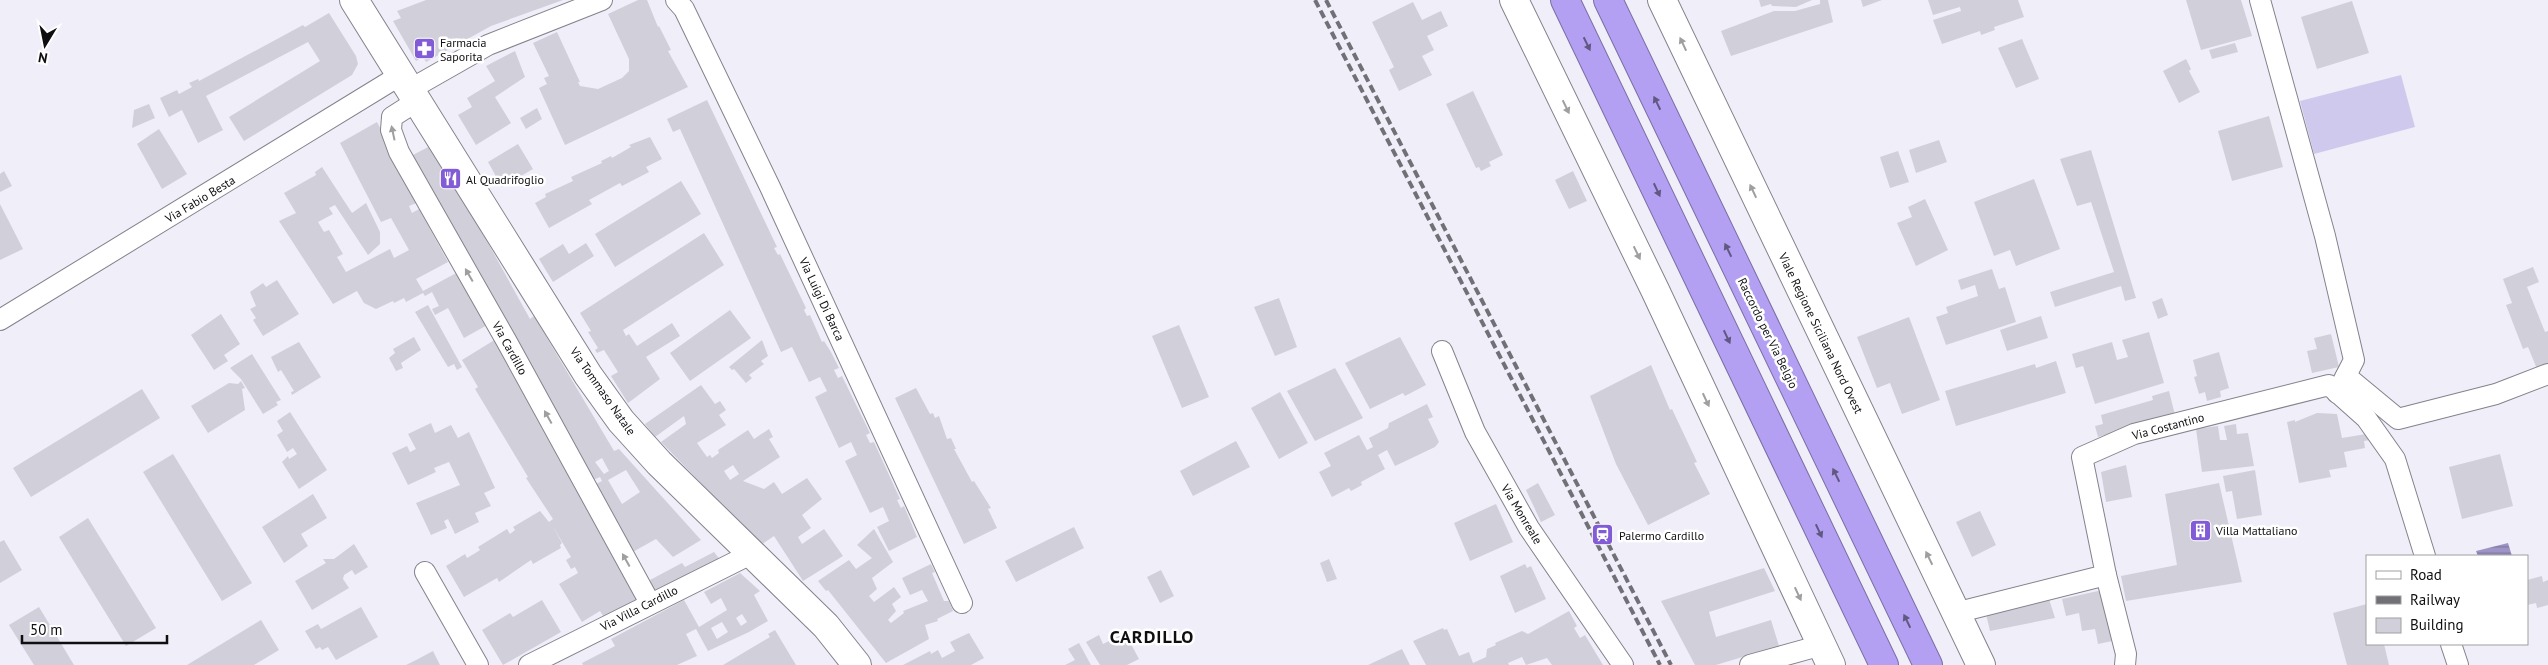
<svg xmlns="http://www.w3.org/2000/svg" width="2548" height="665" font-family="'PT Sans',sans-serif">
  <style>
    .pitch { fill: #d0c9ee }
    .water { fill: url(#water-rules) }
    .building { fill: #d1d0da; fill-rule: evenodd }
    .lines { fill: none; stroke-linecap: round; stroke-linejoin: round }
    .street-casing { stroke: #84828c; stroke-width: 22 }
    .secondary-casing { stroke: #84828c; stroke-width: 30 }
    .highway-casing { stroke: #7a6da4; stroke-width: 30 }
    .street { stroke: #fff; stroke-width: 20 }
    .secondary { stroke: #fff; stroke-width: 28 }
    .highway { stroke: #b3a0f2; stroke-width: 28 }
    .rail { stroke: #717077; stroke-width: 4; stroke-dasharray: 8 4; stroke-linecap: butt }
    .oneway { fill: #615882 }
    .oneway2 { fill: #9f9fa0 }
    .labels { text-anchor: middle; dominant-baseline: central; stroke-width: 5; stroke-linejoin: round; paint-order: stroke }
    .poi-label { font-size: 12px; fill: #0f0f12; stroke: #fff; text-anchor: start }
    .street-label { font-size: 12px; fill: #0f0f12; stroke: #fff }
    .district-label { font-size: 18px; font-weight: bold; letter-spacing: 1px; fill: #0f0f12; stroke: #fff }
  </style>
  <defs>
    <pattern id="water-rules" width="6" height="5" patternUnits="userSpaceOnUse" patternTransform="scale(1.25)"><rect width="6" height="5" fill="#9e94c5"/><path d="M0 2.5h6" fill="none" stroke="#7f779f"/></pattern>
  </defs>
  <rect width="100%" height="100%" fill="#f0eef9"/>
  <path class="pitch" d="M2401,75L2415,127L2314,154L2300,101Z"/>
  <path class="water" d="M2508,543L2512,556H2478L2476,551Z"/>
  <g class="building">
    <path d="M426,0H563L491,26L426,62L423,57L416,61L393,21L401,18L397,11Z"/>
    <path d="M638,0H647L658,27L659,26L671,50L668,51L688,87L565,145L539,88L547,84L544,78L549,76L533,43L557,32L580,82H578L580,86L598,89L622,78L629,71V59L608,14Z"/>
    <path d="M1759,0H1812L1796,7L1772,6L1771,4L1761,7Z"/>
    <path d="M1820,0H1828L1833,22L1731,56L1721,31L1774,11H1795L1820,4Z"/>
    <path d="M1861,0H1882L1863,7Z"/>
    <path d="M1928,0H2018L2024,17L1994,27L1995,30L1981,35L1980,31L1942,44L1933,20L1961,11L1960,7L1933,15Z"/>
    <path d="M2186,0H2241L2252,36L2201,50Z"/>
    <path d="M2352,1L2369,53L2317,69L2301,17Z"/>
    <path d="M1413,2L1422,20L1441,11L1448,26L1427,36L1434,50L1422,56L1432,75L1399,91L1389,70L1394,67L1372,22Z"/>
    <path d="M329,13L356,56L358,64L352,75L244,141L229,117L320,61L308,42L206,96L223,130L198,143L182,110L169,117L160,98L177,90L179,94L192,87L189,83L198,79L199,81L303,25L305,27Z"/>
    <path d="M2022,39L2039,79L2016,88L1998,48Z"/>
    <path d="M2235,43L2238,52L2212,59L2209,50Z"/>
    <path d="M515,51L525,77L495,97L511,123L476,145L458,115L472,107L467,98L495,81L486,66Z"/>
    <path d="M2186,59L2191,69L2189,71L2200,92L2179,103L2163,71Z"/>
    <path d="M1473,91L1503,155L1489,162L1491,166L1481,171L1479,167L1476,168L1446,104Z"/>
    <path d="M707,100L777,247L774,248L778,255L780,254L806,308L804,310L807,316L810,315L822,342L824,341L831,352L839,368L834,370L838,378L842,376L870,433L866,435L870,443L874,442L900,499L897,500L901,508L904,506L917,537L889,551L877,527L889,521L883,507L870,513L845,461L857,455L851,442L839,448L815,397L827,391L820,377L809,382L792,347L781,352L680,129L673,132L667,119Z"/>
    <path d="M149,104L155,118L132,128L134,110Z"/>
    <path d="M537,108L542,119L526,129L520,118Z"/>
    <path d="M2269,116L2283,167L2232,181L2218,131Z"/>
    <path d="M377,122L419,202L409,206L412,213L419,209L448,262L416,279L423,291L460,271L489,324L464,338L448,308L435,315L432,309L439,306L432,292L425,296L423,293L406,302L404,298L394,303L393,301L376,309L364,303L357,291L333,304L279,221L296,213L284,193L316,175L315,172L322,167L352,213L366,203L380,232V244L368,255L335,205L329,208L333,214L318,222L324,232L329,230L343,254L337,257L346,272L390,249L394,258L409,250L391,218L381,222L340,143Z"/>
    <path d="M159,129L187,174L162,189L137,144Z"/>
    <path d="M650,137L662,159L646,167L649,172L622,186L620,183L589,200L592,204L549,228L535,203L546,197L545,194L573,181L571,177L602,163L601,161L611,156L612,158L631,147L629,145Z"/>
    <path d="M1939,140L1947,162L1916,173L1909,150Z"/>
    <path d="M434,144L481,224L478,225L530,319L534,316L614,451L619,449L701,540L673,557L656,539L631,553L594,485L602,481L600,477L591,481L409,157ZM602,458L609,471L604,474L595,462ZM626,470L640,492L622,504L608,480Z"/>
    <path d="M518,144L533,169L502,187L488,162Z"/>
    <path d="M2091,150L2136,298L2125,301L2121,286L2055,307L2050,292L2114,272L2091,202L2077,206L2060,159Z"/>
    <path d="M1898,151L1909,182L1890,188L1880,157Z"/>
    <path d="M4,171L12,186L0,192V174Z"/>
    <path d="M1573,171L1587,201L1569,209L1555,180Z"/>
    <path d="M2034,179L2060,249L2016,266L2010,250L1994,256L1974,202Z"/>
    <path d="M681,181L701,214L615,267L595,234Z"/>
    <path d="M1925,199L1948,250L1916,266L1897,223L1912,217L1908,207Z"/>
    <path d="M0,204L23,249L0,260Z"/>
    <path d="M704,233L724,265L623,330L626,336L629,334L637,346L672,323L680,336L646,357L660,379L628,403L611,376L618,372L604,350L597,353L595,350L598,348L588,332L591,331L580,313Z"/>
    <path d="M586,243L594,256L553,282L539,259L563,244L569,254Z"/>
    <path d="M2533,267L2539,282L2527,287L2545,332L2548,331V365L2537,369L2528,347L2523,349L2506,305L2512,303L2503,279Z"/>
    <path d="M1992,269L1999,289L2005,287L2016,322L1946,345L1936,317L1948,313L1946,307L1978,296L1975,285L1961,290L1958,280Z"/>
    <path d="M277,280L299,314L263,336L253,320L256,318L250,309L256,306L250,292L263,283L266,287Z"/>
    <path d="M1279,298L1297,347L1275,356L1254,307Z"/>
    <path d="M2162,298L2168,315L2158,319L2152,302Z"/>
    <path d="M428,305L462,367L457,370L454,364L448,367L415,312Z"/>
    <path d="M730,310L751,338L690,381L670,353Z"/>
    <path d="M221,314L240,344L224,355L228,361L214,370L191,335Z"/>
    <path d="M2041,316L2048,338L2007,351L2000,330Z"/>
    <path d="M1909,317L1940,400L1902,414L1890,383L1877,388L1857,337Z"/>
    <path d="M1179,325L1209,397L1182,408L1152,336Z"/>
    <path d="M2149,332L2164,383L2095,404L2083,366L2076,368L2072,354L2112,342L2117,360L2128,357L2122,340Z"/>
    <path d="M2331,334L2339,367L2312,373L2307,351L2317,349L2314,338Z"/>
    <path d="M414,337L421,350L401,363L403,368L396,371L389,358L395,353L393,349Z"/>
    <path d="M1400,337L1426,385L1405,396L1403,393L1370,409L1345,363Z"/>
    <path d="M496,339L641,598L605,619L600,611L582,622L559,584L578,573L575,567L571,569L566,560L571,557L552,525L562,543L560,545L561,548L533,564L531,560L499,582L497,578L464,597L446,566L465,554L467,558L477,552L480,550L478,547L507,529L510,534L515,530L513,527L540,511L549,522L553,519L526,478L528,477L475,389L478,387L462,360Z"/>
    <path d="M762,340L768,356L761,361L764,364L749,375L752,378L746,383L734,369L732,370L729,367Z"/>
    <path d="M299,342L321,377L292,395L291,392L294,391L281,370L278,372L271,357Z"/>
    <path d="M2219,352L2229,388L2220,391L2221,397L2207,401L2205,392L2199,394L2194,377L2197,376L2193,360Z"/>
    <path d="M252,354L281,400L276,402L278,405L263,414L241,379L230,368Z"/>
    <path d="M2056,361L2066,393L1956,426L1945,391L2035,364L2036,368Z"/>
    <path d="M1651,365L1670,410L1672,409L1697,462L1694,463L1710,494L1648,525L1616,464L1590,396Z"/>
    <path d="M1335,368L1363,418L1315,441L1287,391Z"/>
    <path d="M241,381L245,388L242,389L245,410L208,433L191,406L229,383L238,384Z"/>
    <path d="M701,385L715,404L720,401L726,410L719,415L726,425L697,443L707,457L710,455L712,458L719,453L718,450L748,430L754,439L769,429L773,437L769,439L780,457L743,481L764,489L774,482L782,494L807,478L822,499L802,515L811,528L798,537L802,544L824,529L843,556L803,581L774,536L761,545L661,442L686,424L684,416L655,437L645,424ZM733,465L739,474L730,480L724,471Z"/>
    <path d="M916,388L930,414L933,413L935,418L939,416L947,439L951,438L956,449H954L972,482L974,481L991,508L988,509L997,528L964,544L895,398Z"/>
    <path d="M142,389L160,418L31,497L13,468Z"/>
    <path d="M2169,391L2175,415L2098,437L2095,426L2103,424L2101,415L2153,400L2152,396Z"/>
    <path d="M1280,392L1308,443L1279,459L1251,408Z"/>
    <path d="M1427,404L1433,417L1428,419L1439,442L1435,447L1395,466L1387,450L1378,455L1385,469L1361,482L1362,485L1351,491L1349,488L1332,497L1319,472L1331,466L1324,453L1359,435L1367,450L1373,447L1369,438L1388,428L1389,423Z"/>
    <path d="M290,412L327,470L299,489L282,462L288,456L289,459L297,454L293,448L287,452L277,435L283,431L277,421Z"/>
    <path d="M2317,413L2337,414L2342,438L2372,433L2376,439L2364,441L2365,448L2344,452L2347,467L2329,470L2331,477L2299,483L2287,422L2295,420V422Z"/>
    <path d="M431,423L435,433L451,425L458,438L469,432L495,488L484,493L491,506L475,513L479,522L455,534L448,519L444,521L447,528L431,535L416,503L460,485L449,462L434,468L436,472L408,485L392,453L407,446L410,452L416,449L408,434Z"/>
    <path d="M2236,424L2237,434L2248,433L2254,466L2202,472L2196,429L2218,426L2220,440H2227L2224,426Z"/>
    <path d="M1236,441L1250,467L1193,496L1180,471Z"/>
    <path d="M173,454L252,583L222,601L143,472Z"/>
    <path d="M2500,454L2513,506L2462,519L2449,467Z"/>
    <path d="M2126,465L2132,497L2106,502L2101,472Z"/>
    <path d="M2255,470L2262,515L2237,519L2232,491L2226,492L2223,476Z"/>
    <path d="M1538,483L1555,515L1541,522L1526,490Z"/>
    <path d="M2219,483L2242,582L2126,601L2121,576L2177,565L2165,494Z"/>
    <path d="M313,494L327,518L301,534L308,546L284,563L262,527Z"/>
    <path d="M1496,504L1513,542L1470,561L1454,523Z"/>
    <path d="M1980,511L1996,545L1972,557L1956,522Z"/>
    <path d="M88,518L156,628L126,646L59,537Z"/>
    <path d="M1074,527L1084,548L1016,582L1005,561Z"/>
    <path d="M874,529L893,562L872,578L877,589L869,596L874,602L894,587L901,597L892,604L896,611L888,620L891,623L904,613L903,611L928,601L922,590L910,595L902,578L931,564L935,572L932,573L944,601H949L953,611L937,619L938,621L925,625L929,639L886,663L828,590L826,591L818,581L849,560L856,569L872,558L857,545Z"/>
    <path d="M4,540L22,570L0,583V542Z"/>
    <path d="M354,544L368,567L355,575L352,570L344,575L343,579L349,588L312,610L295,581L326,563L323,559H334Z"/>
    <path d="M714,552L722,562L656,593L646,584L651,582L650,580L682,563L685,567Z"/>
    <path d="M1329,559L1337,579L1327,582L1320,563Z"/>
    <path d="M1525,564L1527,568L1531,566L1546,599L1515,613L1500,576Z"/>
    <path d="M1764,568L1775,591L1709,612L1716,637L1771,620L1779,646L1716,665H1695L1661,601Z"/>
    <path d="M1161,570L1174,596L1160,603L1147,577Z"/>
    <path d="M740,573L760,591L754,595L768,621L749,632L708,651L696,629L686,634L697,656L677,665H583L582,663L615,646L611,639L684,600L699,627L727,610L721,598L711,604L704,592ZM742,614L747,622L741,626L736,618ZM722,622L728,632L717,639L711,628Z"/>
    <path d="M2542,576L2543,582L2548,580V605L2537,608L2536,603L2527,605V580Z"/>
    <path d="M2107,589L2117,640L2098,644L2095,629L2082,631L2079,613L2066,616L2062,599Z"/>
    <path d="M2049,599L2055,618L1990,631L1986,614Z"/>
    <path d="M542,600L561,632L503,665L482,630L510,613L513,617Z"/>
    <path d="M2367,604V644H2384L2389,665H2347L2333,613Z"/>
    <path d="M39,607L74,665H34L9,625Z"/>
    <path d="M361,607L378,637L336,660L328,647L322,650L320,647L316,649L305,631L318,624L321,629Z"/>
    <path d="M1569,611L1577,626L1574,628L1580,638L1585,635L1603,665H1552L1547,658L1526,665L1522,657L1508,663L1509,665H1426L1413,641L1443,628L1444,630L1447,629L1459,656L1469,652L1473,663L1486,657L1487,649L1496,645L1495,643L1522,631L1528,634Z"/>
    <path d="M261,620L279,650L254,665H187Z"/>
    <path d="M775,630L796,665H723L770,637L768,634Z"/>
    <path d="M969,633L984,658L971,665H903L930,651L931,654L938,650L942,658L955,651L950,642Z"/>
    <path d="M1125,633L1139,659L1127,665H1100L1086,642L1099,635L1103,644Z"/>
    <path d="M1079,643L1091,665H1065L1075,660L1068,649Z"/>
    <path d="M1402,649L1410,665H1368Z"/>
    <path d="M433,651L440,665H406L418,659Z"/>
  </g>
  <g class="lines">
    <defs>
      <g id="street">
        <path d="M676,0L684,9L770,187L962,603"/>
        <path d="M2260,0L2325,236L2354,360L2337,393"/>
        <path d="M409,90L488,45L602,0"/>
        <path d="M417,101L392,117L391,130L399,152L507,342L650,603"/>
        <path d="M0,320L399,76"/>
        <path d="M1442,351L1475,432L1529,528L1623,665"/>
        <path d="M2346,376L2398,419L2496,394L2548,374"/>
        <path d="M425,572L478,665"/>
        <path d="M2106,575L2126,654L2125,665"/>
        <path d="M1955,613L2106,575L2082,457L2134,434L2329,385L2366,418L2395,459L2425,556"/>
        <path d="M2451,644L2458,665"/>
        <path d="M529,665L751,554"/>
        <path d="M1750,665L1822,645"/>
      </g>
      <g id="secondary">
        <path d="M354,0L588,375L621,421L659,463L826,626L857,665"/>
        <path d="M1514,0L1655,290L1831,665"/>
        <path d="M1662,0L1981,665"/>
      </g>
      <g id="highway">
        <path d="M1565,0L1884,665"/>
        <path d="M1608,0L1928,665"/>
      </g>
    </defs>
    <use href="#street" class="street-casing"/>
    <use href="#secondary" class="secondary-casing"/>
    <use href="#highway" class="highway-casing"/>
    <use href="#street" class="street"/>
    <use href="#secondary" class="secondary"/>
    <use href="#highway" class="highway"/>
    <g class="rail">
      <path d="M1315,0L1660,665"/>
      <path d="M1326,0L1671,665"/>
    </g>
  </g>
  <defs><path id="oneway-solid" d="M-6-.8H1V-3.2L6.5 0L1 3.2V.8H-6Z" transform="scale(1.25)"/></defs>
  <g class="oneway">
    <use href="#oneway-solid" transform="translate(1587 44) rotate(64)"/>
    <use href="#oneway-solid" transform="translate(1657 103) rotate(-116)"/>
    <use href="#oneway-solid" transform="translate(1657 190) rotate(65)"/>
    <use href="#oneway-solid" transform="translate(1728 250) rotate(-116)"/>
    <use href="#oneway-solid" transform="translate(1727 337) rotate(65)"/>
    <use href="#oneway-solid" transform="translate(1836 475) rotate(-116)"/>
    <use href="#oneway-solid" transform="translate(1819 531) rotate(65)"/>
    <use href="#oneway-solid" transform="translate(1907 621) rotate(-116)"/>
  </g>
  <g class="oneway2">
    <use href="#oneway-solid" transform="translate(1683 44) rotate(-115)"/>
    <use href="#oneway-solid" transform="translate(1566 107) rotate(64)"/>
    <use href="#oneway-solid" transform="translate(393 133) rotate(-102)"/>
    <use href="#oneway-solid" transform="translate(1753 191) rotate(-115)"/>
    <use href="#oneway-solid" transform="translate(1637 253) rotate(64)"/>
    <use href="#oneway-solid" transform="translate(469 275) rotate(-120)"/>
    <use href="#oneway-solid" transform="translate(1706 400) rotate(65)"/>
    <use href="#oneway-solid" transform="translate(548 417) rotate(-119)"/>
    <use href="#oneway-solid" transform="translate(1929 558) rotate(-116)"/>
    <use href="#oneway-solid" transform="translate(626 560) rotate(-119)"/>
    <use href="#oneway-solid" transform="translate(1798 594) rotate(65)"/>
  </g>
  <defs>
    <symbol id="pharmacy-square" viewBox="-11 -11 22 22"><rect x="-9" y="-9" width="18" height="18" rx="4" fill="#815cd6" stroke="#fff"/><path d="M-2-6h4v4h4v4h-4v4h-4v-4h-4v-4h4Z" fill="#fff"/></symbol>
    <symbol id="restaurant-square" viewBox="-11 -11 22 22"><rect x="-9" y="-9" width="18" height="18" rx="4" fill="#815cd6" stroke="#fff"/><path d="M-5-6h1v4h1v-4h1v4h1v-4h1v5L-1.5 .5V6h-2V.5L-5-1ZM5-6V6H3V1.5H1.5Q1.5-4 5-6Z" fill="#fff"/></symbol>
    <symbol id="building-square" viewBox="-11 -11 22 22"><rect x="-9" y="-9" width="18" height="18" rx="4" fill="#815cd6" stroke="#fff"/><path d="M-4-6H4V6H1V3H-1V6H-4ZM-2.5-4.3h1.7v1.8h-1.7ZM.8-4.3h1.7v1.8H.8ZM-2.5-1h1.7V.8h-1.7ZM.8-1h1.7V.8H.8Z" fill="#fff"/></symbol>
    <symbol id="station-square" viewBox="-11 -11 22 22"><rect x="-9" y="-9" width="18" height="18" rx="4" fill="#815cd6" stroke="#fff"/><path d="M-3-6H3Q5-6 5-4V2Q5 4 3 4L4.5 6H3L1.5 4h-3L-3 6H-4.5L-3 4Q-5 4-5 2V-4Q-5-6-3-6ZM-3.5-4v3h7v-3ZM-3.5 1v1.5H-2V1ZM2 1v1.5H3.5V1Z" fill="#fff"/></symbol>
  </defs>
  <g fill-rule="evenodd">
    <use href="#pharmacy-square" x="412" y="36" width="25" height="25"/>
    <use href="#restaurant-square" x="438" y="166" width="25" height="25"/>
    <use href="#building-square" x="2188" y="518" width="25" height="25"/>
    <use href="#station-square" x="1590" y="522" width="25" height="25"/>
  </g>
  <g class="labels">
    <g class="poi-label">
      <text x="440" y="42">Farmacia<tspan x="440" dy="14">Saporita</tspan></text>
      <text x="466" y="179">Al Quadrifoglio</text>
      <text x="2216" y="530">Villa Mattaliano</text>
      <text x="1619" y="535">Palermo Cardillo</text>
    </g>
    <g class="street-label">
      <text transform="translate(200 199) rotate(-31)">Via Fabio Besta</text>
      <text transform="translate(822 299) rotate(65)">Via Luigi Di Barca</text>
      <text transform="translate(1768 333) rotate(64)">Raccordo per Via Belgio</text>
      <text transform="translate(1821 333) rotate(64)">Viale Regione Siciliana Nord Ovest</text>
      <text transform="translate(510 348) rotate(61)">Via Cardillo</text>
      <text transform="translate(603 391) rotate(55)">Via Tommaso Natale</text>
      <text transform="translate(2168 426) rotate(-15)">Via Costantino</text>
      <text transform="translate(1522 514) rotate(59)">Via Monreale</text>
      <text transform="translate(639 608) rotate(-27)">Via Villa Cardillo</text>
    </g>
    <g class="district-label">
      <text x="1152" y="636">CARDILLO</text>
    </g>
  </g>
  <rect x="2366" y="555" width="162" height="90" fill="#ffffff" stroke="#9f9fa0"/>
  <rect x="2376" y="571" width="25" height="8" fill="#ffffff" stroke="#9f9fa0"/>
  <text x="2410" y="580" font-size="15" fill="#0f0f12">Road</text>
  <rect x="2376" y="596" width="25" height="8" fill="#717077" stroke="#9f9fa0"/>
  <text x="2410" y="605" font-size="15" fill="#0f0f12">Railway</text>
  <rect x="2376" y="618" width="25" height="15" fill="#d1d0da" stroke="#9f9fa0"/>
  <text x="2410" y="630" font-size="15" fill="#0f0f12">Building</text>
  <g transform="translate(45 45) rotate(190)" stroke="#ffffff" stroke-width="4" paint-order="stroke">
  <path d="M0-4L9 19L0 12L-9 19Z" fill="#0f0f12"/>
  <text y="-8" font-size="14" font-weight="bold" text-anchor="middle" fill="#0f0f12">N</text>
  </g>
  <path d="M22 635v8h145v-8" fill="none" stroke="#0f0f12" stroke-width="2.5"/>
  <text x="30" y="635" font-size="15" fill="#0f0f12" stroke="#ffffff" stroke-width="4" paint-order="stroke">50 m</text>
</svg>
